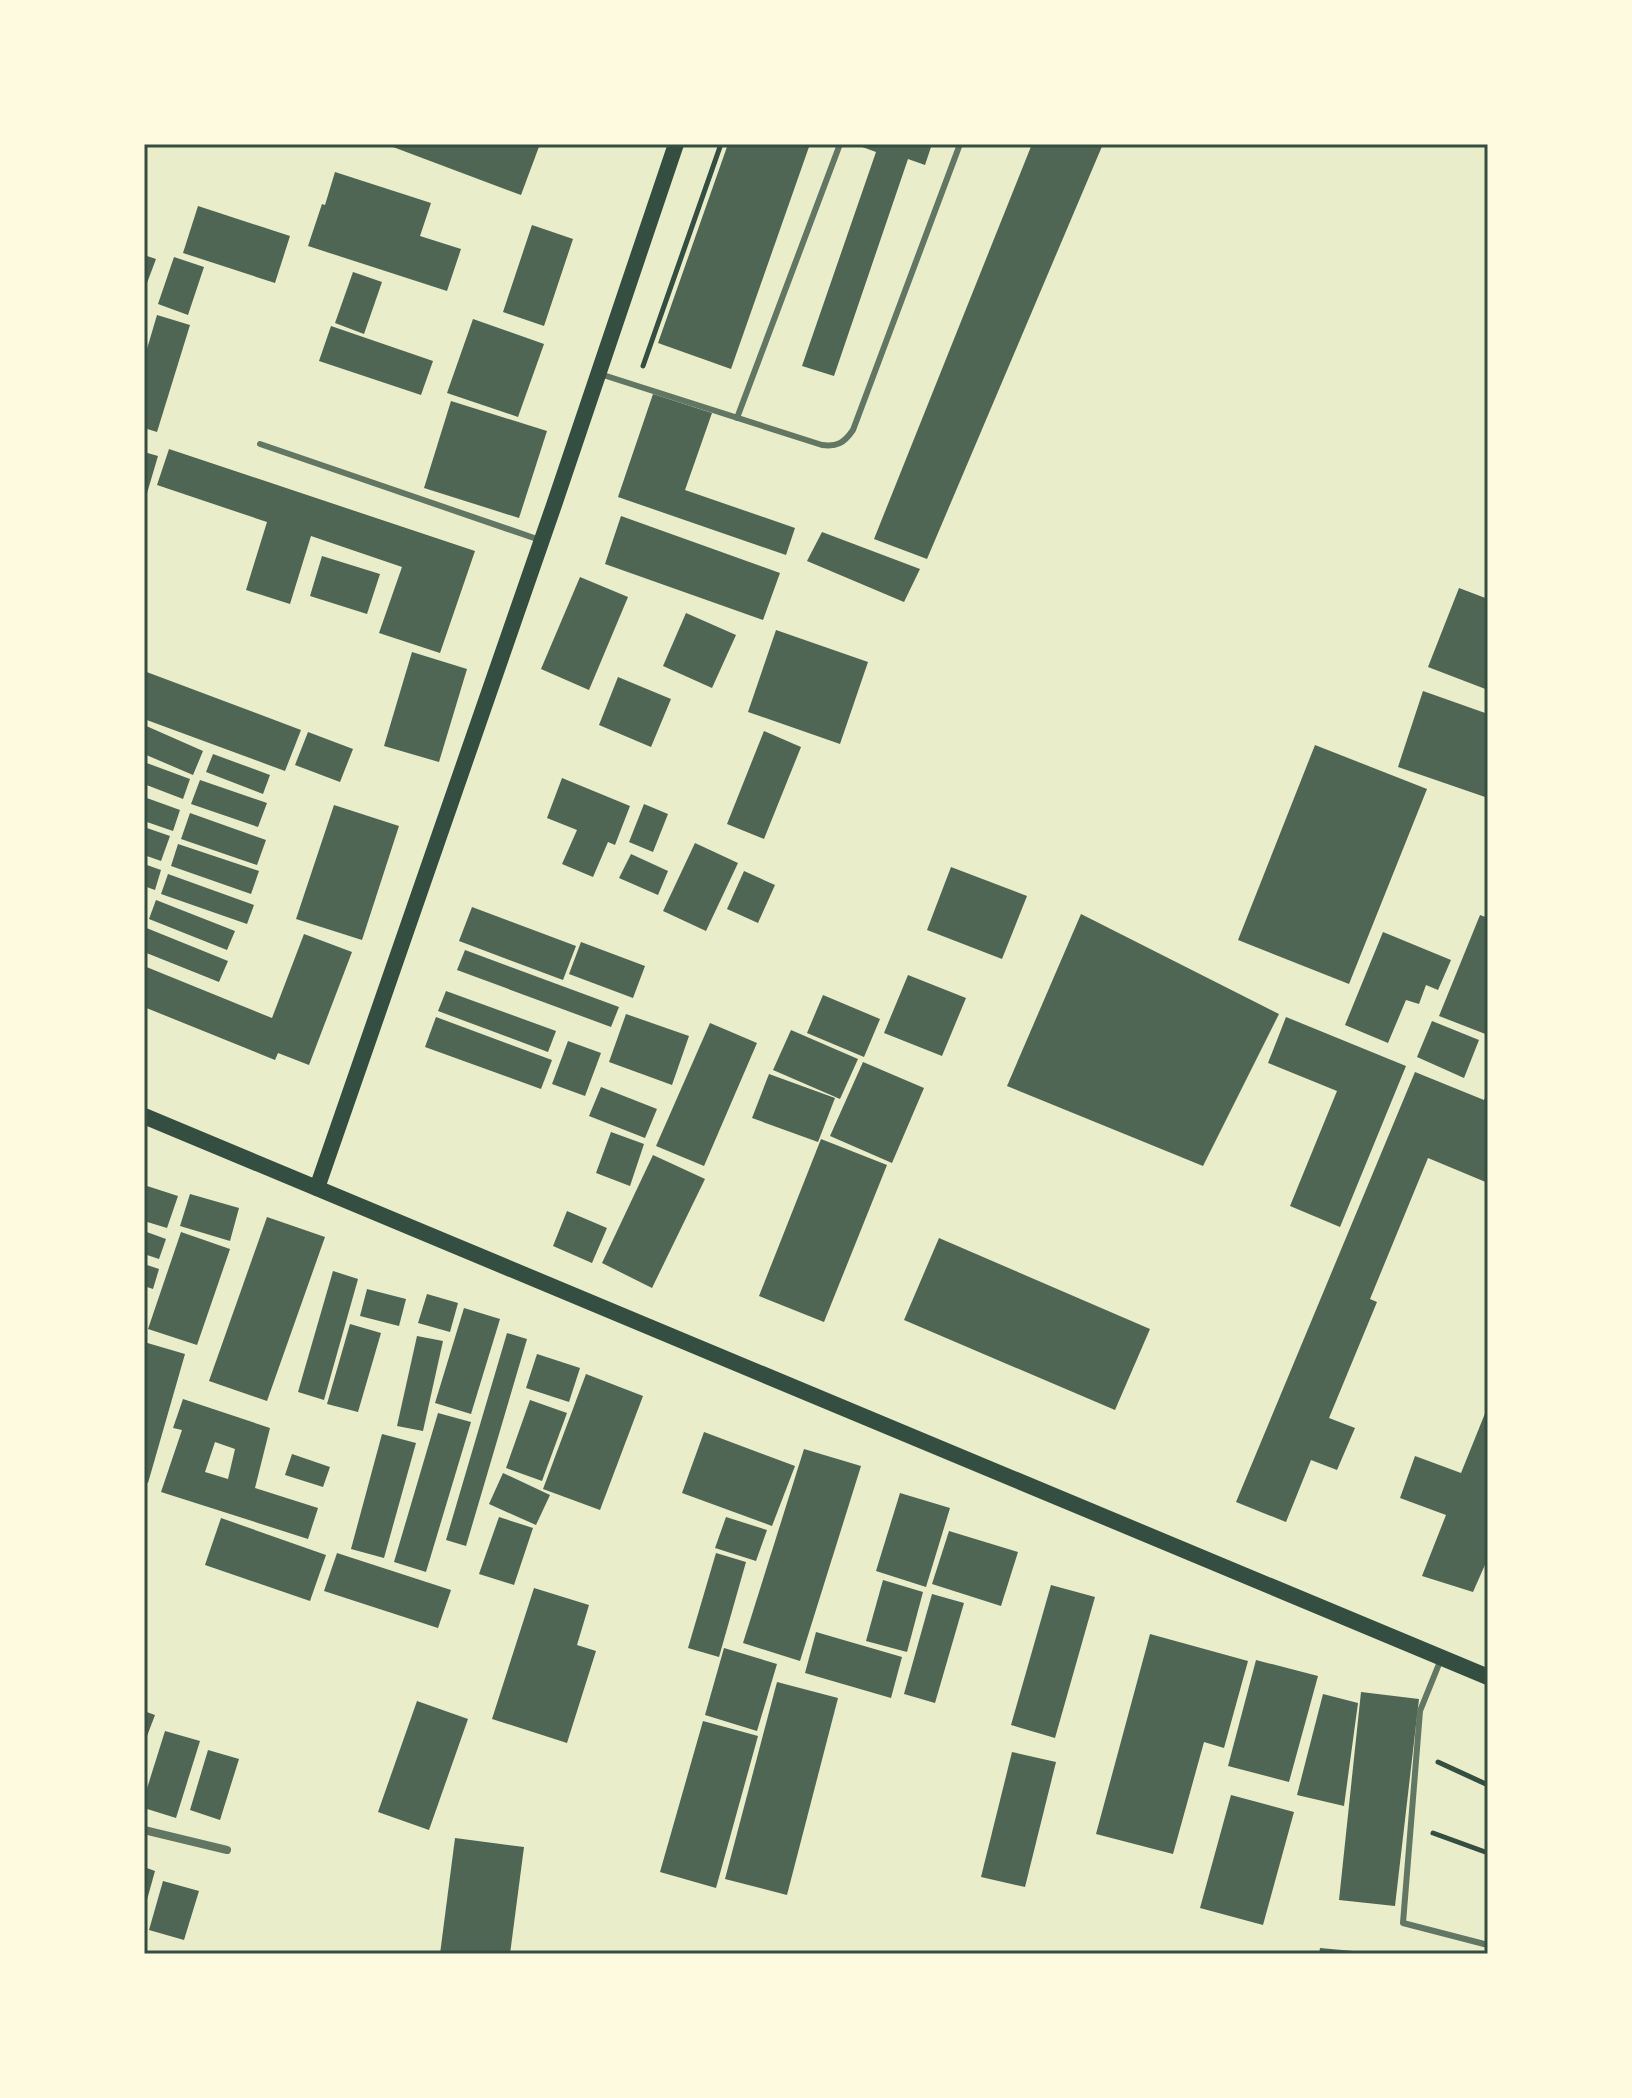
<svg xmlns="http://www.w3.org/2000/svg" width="1632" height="2098" font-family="'Public Sans',sans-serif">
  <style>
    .building { fill: #4f6655; fill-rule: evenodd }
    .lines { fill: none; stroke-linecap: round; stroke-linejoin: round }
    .path { stroke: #344e41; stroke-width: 5 }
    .service { stroke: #617663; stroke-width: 6 }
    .minor { stroke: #617663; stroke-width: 8 }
    .secondary { stroke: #344e41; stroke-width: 16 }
    .neatline { fill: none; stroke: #344e41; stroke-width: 3 }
  </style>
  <rect width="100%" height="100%" fill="#e9edc9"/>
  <g class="building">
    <path d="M385,144H540L521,195Z"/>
    <path d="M728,144H810L731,369L658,343Z"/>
    <path d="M854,144H932L925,165L908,159L834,376L802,366L876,152Z"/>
    <path d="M1032,144H1103L927,559L874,539Z"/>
    <path d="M335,172L431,203L420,236L461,249L447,291L308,246L322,204L325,205Z"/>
    <path d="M198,206L290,236L275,283L183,253Z"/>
    <path d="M532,225L573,239L544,326L503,312Z"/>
    <path d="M144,255L156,259L144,291Z"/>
    <path d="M174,257L204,267L188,315L158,304Z"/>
    <path d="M353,272L382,282L364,334L335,323Z"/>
    <path d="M157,315L190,325L157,432L144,428V359Z"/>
    <path d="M473,319L544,344L518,417L447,393Z"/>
    <path d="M331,326L433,361L421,395L319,361Z"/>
    <path d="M653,394L712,413L685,490L795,528L786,555L618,497Z"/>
    <path d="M451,401L547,431L519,518L424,488Z"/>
    <path d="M169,449L475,551L440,653L379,633L402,567L311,536L290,604L246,590L267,522L157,485Z"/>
    <path d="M144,452L158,456L145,500H144Z"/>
    <path d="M621,516L780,573L763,620L605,564Z"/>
    <path d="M822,532L920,569L904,602L807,561Z"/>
    <path d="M322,556L380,574L367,614L310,596Z"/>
    <path d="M580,577L628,597L589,690L541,669Z"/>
    <path d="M1459,588L1488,599V690L1428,667Z"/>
    <path d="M686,613L736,635L712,688L663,666Z"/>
    <path d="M776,630L868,662L840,744L748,712Z"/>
    <path d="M412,652L467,669L439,762L384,746Z"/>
    <path d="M144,671L301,730L285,771L144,719Z"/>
    <path d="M618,677L671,699L651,747L599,725Z"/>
    <path d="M1423,691L1488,714V798L1398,767Z"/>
    <path d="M144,725L203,751L193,775L144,754Z"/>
    <path d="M764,731L801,747L764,839L727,824Z"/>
    <path d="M308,732L353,749L340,782L295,765Z"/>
    <path d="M1315,745L1427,789L1349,984L1238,940Z"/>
    <path d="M213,754L270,775L263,794L206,772Z"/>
    <path d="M144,762L190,779L183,799L144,784Z"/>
    <path d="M562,778L630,806L615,845L608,842L593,877L562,864L577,830L547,818Z"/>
    <path d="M200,780L267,803L258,827L191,804Z"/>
    <path d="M144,797L180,810L173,831L144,821Z"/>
    <path d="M644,804L668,814L653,852L629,842Z"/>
    <path d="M334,805L399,826L362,940L296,919Z"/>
    <path d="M190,813L266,840L257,865L181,839Z"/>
    <path d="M144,827L170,836L161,861L144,855Z"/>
    <path d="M695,843L738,863L706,931L663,911Z"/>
    <path d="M178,844L259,871L251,894L171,866Z"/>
    <path d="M631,854L668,871L658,895L619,878Z"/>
    <path d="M144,864L161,870L155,890L144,886Z"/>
    <path d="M951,867L1027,896L1002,959L927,930Z"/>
    <path d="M744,871L775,885L758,923L727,909Z"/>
    <path d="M168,874L254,905L247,924L161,894Z"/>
    <path d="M156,900L235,931L227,950L149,919Z"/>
    <path d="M472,907L576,946L563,980L459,941Z"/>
    <path d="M1081,914L1279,1014L1203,1166L1007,1086Z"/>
    <path d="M1480,915L1488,918V1035L1439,1016Z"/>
    <path d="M144,927L228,961L219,982L144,952Z"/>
    <path d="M1383,932L1451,960L1438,990L1426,985L1419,1004L1406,1000L1388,1043L1345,1025Z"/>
    <path d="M304,934L352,952L309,1065L278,1053L275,1060L144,1007V966L272,1018Z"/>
    <path d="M581,942L645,966L633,998L569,974Z"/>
    <path d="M465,950L619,1007L611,1027L457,970Z"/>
    <path d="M908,975L966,998L942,1056L884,1033Z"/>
    <path d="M446,991L556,1031L548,1052L438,1011Z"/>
    <path d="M823,995L880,1019L864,1057L807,1033Z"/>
    <path d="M626,1014L689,1036L672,1085L609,1062Z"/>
    <path d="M436,1017L552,1060L541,1089L425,1047Z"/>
    <path d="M1286,1017L1406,1066L1340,1227L1290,1206L1337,1091L1268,1063Z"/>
    <path d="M1432,1021L1479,1040L1464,1078L1417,1057Z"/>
    <path d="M710,1023L757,1043L704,1166L656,1146Z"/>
    <path d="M791,1030L858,1059L840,1099L773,1070Z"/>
    <path d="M568,1041L601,1053L585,1096L552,1084Z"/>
    <path d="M863,1062L924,1088L892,1163L830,1136Z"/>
    <path d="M1415,1072L1484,1100L1488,1091V1183L1428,1158L1370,1299L1377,1302L1329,1418L1355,1428L1337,1470L1311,1460L1286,1522L1236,1502Z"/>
    <path d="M769,1074L835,1098L818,1142L752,1118Z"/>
    <path d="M601,1087L657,1109L645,1138L589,1116Z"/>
    <path d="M611,1132L644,1144L630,1186L596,1173Z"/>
    <path d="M821,1139L887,1165L824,1322L759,1296Z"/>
    <path d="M653,1155L705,1179L652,1288L602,1263Z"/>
    <path d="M144,1185L178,1196L167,1228L144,1221Z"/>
    <path d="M190,1194L239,1208L230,1241L180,1226Z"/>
    <path d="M567,1211L607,1228L592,1263L553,1246Z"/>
    <path d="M267,1217L325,1237L267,1401L209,1381Z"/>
    <path d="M144,1231L166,1239L159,1259L144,1254Z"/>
    <path d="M181,1232L230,1249L197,1345L148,1329Z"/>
    <path d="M939,1238L1150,1329L1115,1410L904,1320Z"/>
    <path d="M144,1264L159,1269L153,1289L144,1286Z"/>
    <path d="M333,1271L358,1279L324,1400L298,1392Z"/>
    <path d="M367,1289L406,1299L399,1326L360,1316Z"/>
    <path d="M427,1294L458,1303L450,1332L418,1323Z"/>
    <path d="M464,1308L500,1319L471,1414L435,1403Z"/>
    <path d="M350,1324L381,1333L358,1412L327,1404Z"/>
    <path d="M507,1333L527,1339L466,1546L446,1540Z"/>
    <path d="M417,1336L443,1341L423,1431L397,1426Z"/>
    <path d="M144,1342L185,1354L148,1483L144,1482Z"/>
    <path d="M537,1354L580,1368L569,1402L526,1388Z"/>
    <path d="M586,1374L643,1396L600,1510L543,1489Z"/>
    <path d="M183,1399L270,1428L255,1488L318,1508L308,1539L161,1492L182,1430L173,1428ZM215,1442L235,1449L228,1479L205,1472Z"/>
    <path d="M530,1400L567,1413L542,1481L506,1468Z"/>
    <path d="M1488,1406V1558L1473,1592L1422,1576L1446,1515L1400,1498L1415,1456L1461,1473Z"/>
    <path d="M438,1413L471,1422L426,1572L394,1562Z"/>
    <path d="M704,1432L795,1466L772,1526L682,1493Z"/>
    <path d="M382,1434L416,1443L384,1558L351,1549Z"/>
    <path d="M804,1449L861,1466L800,1661L743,1643Z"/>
    <path d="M292,1454L330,1467L323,1487L285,1475Z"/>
    <path d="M503,1473L550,1495L536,1525L489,1504Z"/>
    <path d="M900,1493L950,1508L926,1587L876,1571Z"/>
    <path d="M499,1517L533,1528L514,1585L479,1574Z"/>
    <path d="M726,1517L767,1530L756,1561L715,1548Z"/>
    <path d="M221,1518L326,1555L310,1601L205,1565Z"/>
    <path d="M949,1531L1018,1552L1001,1606L932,1584Z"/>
    <path d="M337,1553L451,1590L438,1628L324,1591Z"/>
    <path d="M716,1553L746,1562L719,1657L688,1648Z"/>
    <path d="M883,1580L923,1592L907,1652L866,1641Z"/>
    <path d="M1051,1585L1095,1597L1055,1738L1011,1725Z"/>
    <path d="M534,1588L589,1605L577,1645L596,1651L567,1743L492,1719Z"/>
    <path d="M932,1594L964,1603L935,1703L904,1694Z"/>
    <path d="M816,1632L902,1657L891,1698L805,1673Z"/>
    <path d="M1150,1634L1248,1661L1224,1748L1204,1742L1173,1854L1096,1834Z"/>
    <path d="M724,1648L777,1664L757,1731L705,1715Z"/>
    <path d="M1256,1660L1318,1676L1289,1782L1228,1766Z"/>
    <path d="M777,1682L838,1698L787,1895L725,1879Z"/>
    <path d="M1361,1692L1419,1699L1395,1906L1339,1900Z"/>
    <path d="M1323,1694L1358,1703L1344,1806L1297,1795Z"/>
    <path d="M417,1701L468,1719L429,1830L378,1812Z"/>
    <path d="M144,1711L155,1715L144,1744Z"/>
    <path d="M703,1721L758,1736L716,1888L660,1872Z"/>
    <path d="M165,1731L200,1741L176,1818L144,1808V1798Z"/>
    <path d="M208,1750L239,1759L220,1820L190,1810Z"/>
    <path d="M1012,1752L1056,1762L1025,1887L981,1877Z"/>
    <path d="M1231,1795L1294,1812L1263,1925L1200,1908Z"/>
    <path d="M455,1838L524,1847L510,1954H440Z"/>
    <path d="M144,1867L155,1871L145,1907H144Z"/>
    <path d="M163,1881L199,1891L184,1940L149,1930Z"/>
    <path d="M1320,1948L1364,1952L1363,1954H1319Z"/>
  </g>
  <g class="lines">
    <g class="path">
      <path d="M643,366L721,144"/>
      <path d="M1438,1762L1488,1785"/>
      <path d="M1433,1833L1488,1853"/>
    </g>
    <g class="service">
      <path d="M600,374L822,445C837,447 844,443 853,430L960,144"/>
      <path d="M737,418L840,144"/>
      <path d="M260,444L540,540"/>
      <path d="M1441,1659L1420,1711L1403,1923L1488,1945"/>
    </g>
    <path class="minor" d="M144,1830L227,1850"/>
    <g class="secondary">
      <path d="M144,1116L1488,1677"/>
      <path d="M317,1188L553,508L676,144"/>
    </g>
  </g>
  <rect width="1632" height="2098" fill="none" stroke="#fefae0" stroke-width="292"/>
  <rect x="146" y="146" width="1340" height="1806" class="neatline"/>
</svg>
